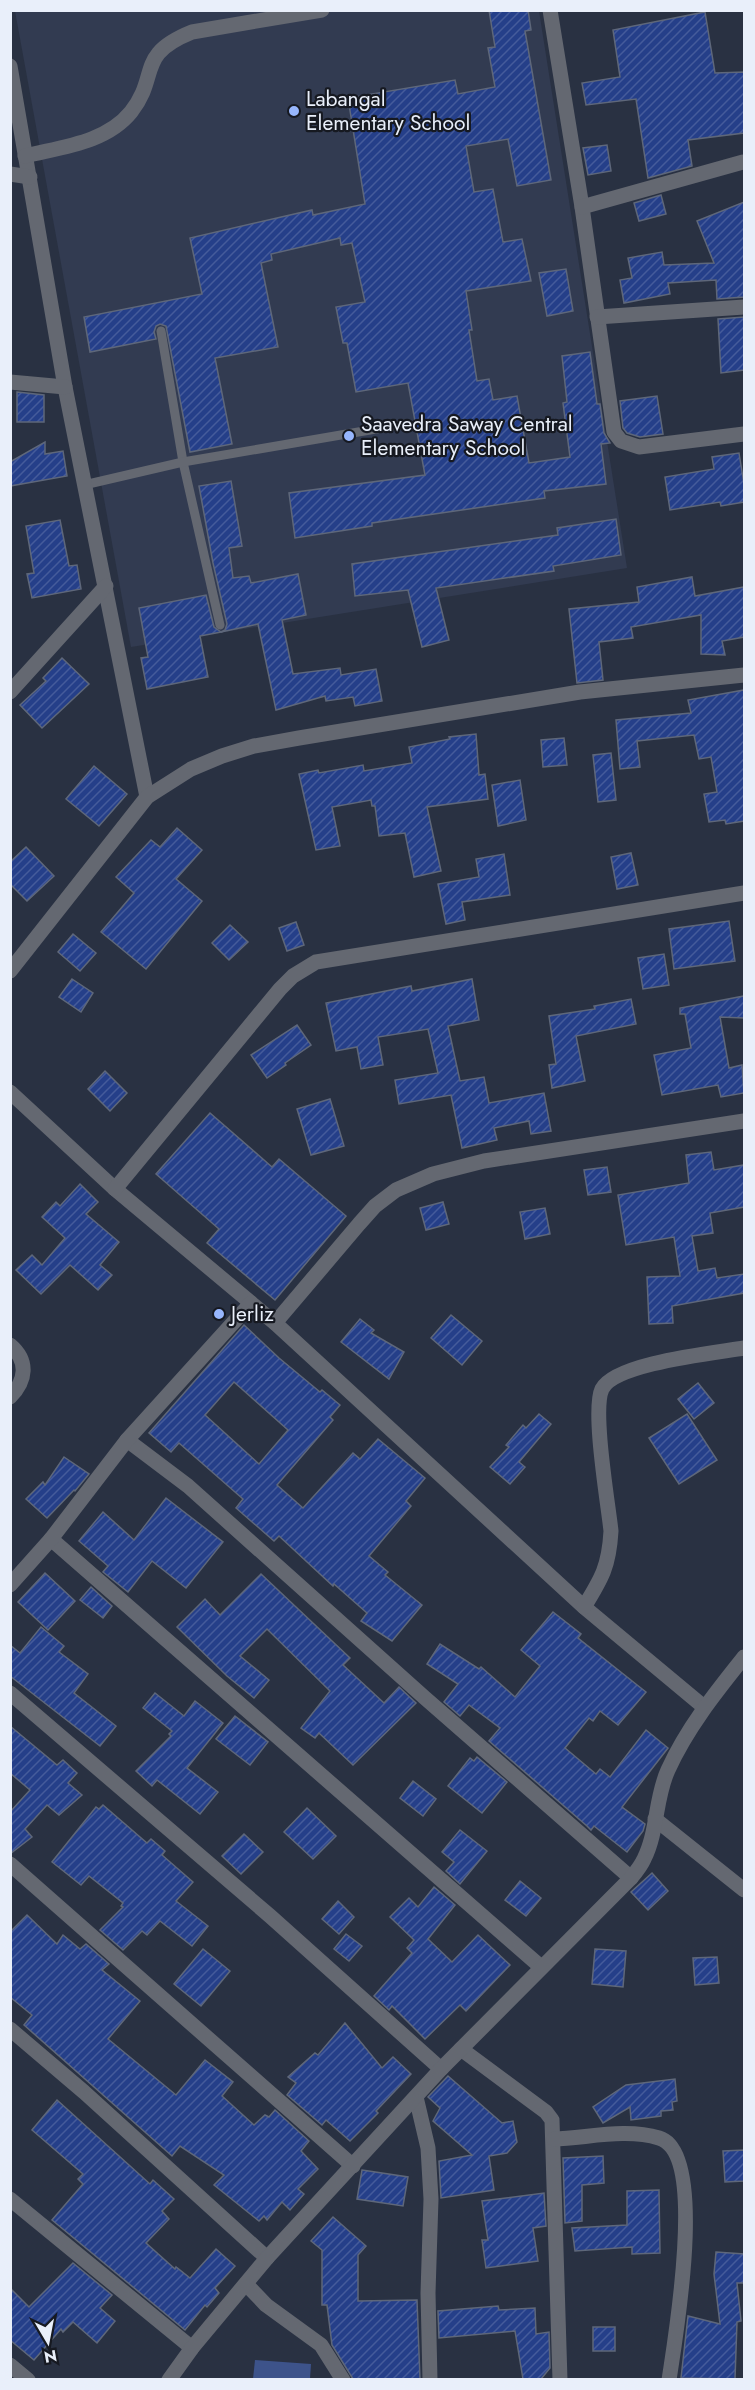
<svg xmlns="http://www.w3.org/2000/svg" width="755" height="2390" font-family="Jost,sans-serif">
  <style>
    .built { fill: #323b51 }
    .green { fill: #3d538a }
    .building { fill: url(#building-hatch); stroke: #5e677a; stroke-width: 1.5; fill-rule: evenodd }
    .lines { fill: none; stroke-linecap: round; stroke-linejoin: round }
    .service { stroke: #646871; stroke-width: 9 }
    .minor { stroke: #646871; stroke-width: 15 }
    .poi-dot { fill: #97b6fd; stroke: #161921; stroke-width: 2 }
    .labels { text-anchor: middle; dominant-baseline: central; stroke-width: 4.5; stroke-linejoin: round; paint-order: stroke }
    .poi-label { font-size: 21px; fill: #e9effa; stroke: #161921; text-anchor: start }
  </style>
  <defs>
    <pattern id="building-hatch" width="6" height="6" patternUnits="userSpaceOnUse" patternTransform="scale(1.5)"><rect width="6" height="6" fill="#253f89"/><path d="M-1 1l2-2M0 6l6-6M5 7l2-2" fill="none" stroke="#455b9b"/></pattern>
  </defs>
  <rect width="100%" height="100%" fill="#293142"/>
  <path class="built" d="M15,11H539L627,568L131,647Z"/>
  <path class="green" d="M255,2360L311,2364L310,2379H253Z"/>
  <g class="building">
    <path d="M489,10H528L531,30L525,31L551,180L517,186L508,139L466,146L474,192L493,189L503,242L522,239L531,281L466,291L472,330H469L477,381L489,379L493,400L517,396L529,463L570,457L563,403L567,402L562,356L590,352L597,404H600L604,433L610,443L601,444L606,484L544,491L545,498L372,523V526L295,538L289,493L425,475L408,383L356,392L347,343H343L336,307L365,302L352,243L341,245L340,238L271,254L272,260L261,263L278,347L215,358L232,444L190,452L166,326L160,324L156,326L154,332L156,339L90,352L84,317L202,294L190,238L312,210L313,215L365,204L348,98L455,80L458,94L495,87L488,48L495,47Z"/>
    <path d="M705,12L715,73L744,72V133L688,140L692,166L648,178L636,99L586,105L582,83L620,77L613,30Z"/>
    <path d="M607,145L611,171L588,175L583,148Z"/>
    <path d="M661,195L666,214L639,221L634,203Z"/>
    <path d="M744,202V297L717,299L716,280L668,283L670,294L624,303L620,280L632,278L628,258L662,252L664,265L714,263L697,221Z"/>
    <path d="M566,269L573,311L547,316L539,273Z"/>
    <path d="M744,317V370L721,373L718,319Z"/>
    <path d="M17,392L44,395V422H17Z"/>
    <path d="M657,396L663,434L640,437L627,433L623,428L620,401Z"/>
    <path d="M45,442V454L63,451L67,476L10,486V462Z"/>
    <path d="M739,453L744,484V502L721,506L720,502L670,510L665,477L714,469L712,457Z"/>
    <path d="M231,481L242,546L229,548L233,578L249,576L251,583L298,574L306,615L282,620L293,674L340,668L341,675L376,669L382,701L355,706L353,697L326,701L325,696L276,710L258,624L221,632L225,630L227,624L213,563L199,486Z"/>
    <path d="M616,519L621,555L553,566L554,571L436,588L449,640L422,647L408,590L355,596L352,564L558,535L557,528Z"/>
    <path d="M60,520L69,566L77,565L81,589L32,598L27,574L34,573L26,526Z"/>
    <path d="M692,577L695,596L744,587V637L722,641L725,655L701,654V615L631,627L633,638L599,642L603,680L577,683L569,609L639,602L637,587Z"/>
    <path d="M206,595L214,627L221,632L200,636L208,677L147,689L141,658L148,657L139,608Z"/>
    <path d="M62,658L89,684L42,728L20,705L46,681L43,678Z"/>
    <path d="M744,690V821L726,824L725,820L709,822L704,794L717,792L711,757L699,759L694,735L637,741L640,767L620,769L616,720L691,713L688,700Z"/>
    <path d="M476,734L479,775L485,774L488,799L427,807L441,871L414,877L405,833L379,836L375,806H372L371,800L332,807L340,846L316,850L299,774L318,770L319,773L363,765L364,771L412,763L409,747L450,739L449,737Z"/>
    <path d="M564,738L567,765L543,767L541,740Z"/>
    <path d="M611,753L616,800L598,802L593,755Z"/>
    <path d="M94,766L127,794L99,826L66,799Z"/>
    <path d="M520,780L526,820L498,826L492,785Z"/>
    <path d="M177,828L202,850L176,879L202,901L146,969L101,932L134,893L116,877L151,840L160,847Z"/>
    <path d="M26,847L54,876L27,901L10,884V862Z"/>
    <path d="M631,853L638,885L617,889L611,857Z"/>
    <path d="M504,854L510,895L462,902L465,920L446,924L438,884L479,877L476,859Z"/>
    <path d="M729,921L735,961L674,969L669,929Z"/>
    <path d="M296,922L304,945L287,951L279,928Z"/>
    <path d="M230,925L248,942L229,960L212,943Z"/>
    <path d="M73,934L96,953L80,971L58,952Z"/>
    <path d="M664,954L669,985L643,989L638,958Z"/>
    <path d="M72,979L93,993L81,1012L59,997Z"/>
    <path d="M472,979L479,1020L448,1026L460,1081L484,1077L489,1103L544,1093L551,1131L531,1134L529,1121L494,1128L497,1140L462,1148L451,1095L399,1104L395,1080L438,1073L428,1029L378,1037L383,1065L361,1069L357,1047L336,1051L326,1003L411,986L412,991Z"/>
    <path d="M744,996V1018L720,1017L729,1068L742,1065L744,1093L721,1097L718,1085L662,1095L654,1055L691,1048L685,1014H680V1008Z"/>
    <path d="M631,999L636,1024L576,1036L585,1081L552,1088L549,1065L556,1064L549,1016L595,1009L594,1006Z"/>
    <path d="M297,1025L311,1045L285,1063L286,1065L267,1078L251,1055Z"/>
    <path d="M105,1071L127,1093L110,1111L88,1089Z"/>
    <path d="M330,1099L344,1146L311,1155L297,1109Z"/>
    <path d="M210,1113L272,1167L279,1159L346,1216L275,1300L207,1243L219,1229L156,1174Z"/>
    <path d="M711,1152L714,1170L744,1165V1207L710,1213L713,1233L692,1236L698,1271L715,1268L717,1278L744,1274V1293L672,1306L673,1323L649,1324L647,1277L680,1276L674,1237L626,1245L618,1195L689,1183L686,1155Z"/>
    <path d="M607,1167L611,1192L588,1195L584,1170Z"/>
    <path d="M80,1184L98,1202L86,1214L119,1242L100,1265L112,1275L98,1290L70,1265L41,1294L16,1270L32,1255L42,1265L65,1238L42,1217L56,1202L60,1206Z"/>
    <path d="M443,1202L449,1224L426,1230L420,1208Z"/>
    <path d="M545,1208L550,1234L525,1239L520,1212Z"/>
    <path d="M451,1315L482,1341L462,1365L431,1338Z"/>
    <path d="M360,1319L374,1330L371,1333L404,1352L389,1379L341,1342Z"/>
    <path d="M244,1325L279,1358L320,1392L322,1390L340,1405L330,1417L333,1420L277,1485L303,1508L353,1453L360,1459L378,1439L425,1478L406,1501L411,1506L369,1556L388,1572L385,1575L422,1605L392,1641L361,1621L367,1613L334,1584L333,1586L279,1536L274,1541L236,1508L243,1499L179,1443L171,1452L149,1433ZM234,1382L288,1430L259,1464L205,1415Z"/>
    <path d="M698,1383L714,1403L694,1419L678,1399Z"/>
    <path d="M539,1414L551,1424L519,1462L525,1467L510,1484L490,1467L509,1447L506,1445L523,1425L526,1428Z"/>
    <path d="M687,1414L717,1460L679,1484L649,1438Z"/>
    <path d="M64,1457L89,1474L75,1491L74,1490L47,1518L26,1499L43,1482L45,1485Z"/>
    <path d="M166,1498L223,1542L186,1588L152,1561L128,1592L103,1572L108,1566L79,1541L103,1512L134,1540Z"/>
    <path d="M45,1573L75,1601L48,1630L18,1602Z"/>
    <path d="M261,1574L350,1658L343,1665L384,1703L399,1687L416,1703L353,1765L319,1733L315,1738L301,1728L330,1691L267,1629L240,1656L269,1680L254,1698L227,1676L177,1627L205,1599L220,1615Z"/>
    <path d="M91,1587L112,1606L103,1618L80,1600Z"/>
    <path d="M553,1612L581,1634L578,1638L646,1692L618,1725L600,1711L593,1721L589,1718L565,1748L596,1774L600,1769L610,1777L646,1730L668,1748L622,1807L645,1824L643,1831L627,1852L594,1826L591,1830L587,1826L489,1741L500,1728L469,1705L460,1716L444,1702L458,1684L427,1664L440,1644L479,1669L481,1667L515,1697L540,1666L521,1650Z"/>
    <path d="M41,1627L64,1646L59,1652L88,1674L74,1693L116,1726L100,1746L10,1676V1645L20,1653Z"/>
    <path d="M155,1693L184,1716L195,1701L223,1723L187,1768L218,1792L200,1814L157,1780L152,1786L136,1771L171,1736L169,1734L172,1731L143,1708Z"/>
    <path d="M235,1716L268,1742L250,1765L216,1739Z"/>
    <path d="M10,1726L57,1765L63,1760L77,1773L68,1783L82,1795L59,1815L47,1805L25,1829L32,1837L10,1854V1812L30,1790L10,1773Z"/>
    <path d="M477,1757L507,1782L482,1813L448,1786L470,1758L474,1761Z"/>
    <path d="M413,1781L436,1799L423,1816L400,1798Z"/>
    <path d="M103,1805L147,1843L151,1839L165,1851L162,1855L193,1882L176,1901L208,1926L192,1946L160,1921L147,1935L142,1931L123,1950L100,1930L123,1907L121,1906L123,1903L89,1876L81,1885L52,1862L96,1807L99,1809Z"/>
    <path d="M307,1808L336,1836L313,1859L284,1832Z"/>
    <path d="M460,1830L487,1851L460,1884L446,1871L454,1862L442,1852Z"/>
    <path d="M244,1834L263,1852L241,1874L222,1856Z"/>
    <path d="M652,1873L668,1891L648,1910L631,1892Z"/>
    <path d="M520,1881L541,1898L526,1916L505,1900Z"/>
    <path d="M434,1887L455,1905L428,1939L452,1962L478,1935L510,1965L466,2011L460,2005L425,2039L392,2006L389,2010L374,1996L412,1953L407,1948L414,1940L390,1917L409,1898L418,1907Z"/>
    <path d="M338,1901L354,1917L339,1934L322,1919Z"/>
    <path d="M27,1915L57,1944L63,1935L80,1949L86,1944L109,1964L102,1970L140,2001L108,2039L176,2095L205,2060L233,2082L222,2096L254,2125L265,2115L269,2117L275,2110L309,2141L301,2151L318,2169L298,2189L304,2194L290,2210L282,2202L267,2220L264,2216L259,2221L214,2185L224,2175L180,2146L172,2156L24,2025L32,2015L10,1997V1932Z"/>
    <path d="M346,1934L362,1946L349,1961L334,1949Z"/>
    <path d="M203,1949L230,1971L201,2006L174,1984Z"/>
    <path d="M595,1949L626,1951L623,1987L592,1984Z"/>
    <path d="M717,1957L719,1983L695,1985L693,1958Z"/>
    <path d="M345,2023L382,2068L393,2057L411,2074L376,2111L378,2113L350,2141L326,2120L322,2125L287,2095L296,2083L288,2077L315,2053L318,2055Z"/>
    <path d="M448,2076L502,2123L513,2121L517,2142L507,2153L489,2156L494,2190L441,2198L439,2161L472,2155L433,2121L440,2108L428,2097Z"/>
    <path d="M675,2079L677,2101L672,2102L673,2110L661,2111V2116L631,2120L630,2107L603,2123L593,2107L626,2085Z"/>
    <path d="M57,2100L150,2184L153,2180L174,2199L162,2211L169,2219L146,2243L175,2269L176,2267L190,2278L216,2249L235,2266L215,2288L219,2293L207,2307L205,2305L185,2330L52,2220L83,2184L78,2179L83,2174L32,2130Z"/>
    <path d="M744,2150V2181L725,2182L723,2151Z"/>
    <path d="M603,2156L604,2183L582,2185V2221L565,2223L563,2158Z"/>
    <path d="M362,2170L408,2177L403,2206L357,2199Z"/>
    <path d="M659,2190L660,2253L632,2254V2247L575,2251L572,2228L627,2225V2191Z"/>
    <path d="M544,2193L546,2226L533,2228L538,2261L486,2268L482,2240H488L482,2201Z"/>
    <path d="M333,2217L366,2246L358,2255V2301L417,2300L420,2379H353L332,2345L327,2305H322V2250L311,2241Z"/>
    <path d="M716,2252L744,2254V2283H737L741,2321L737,2322L735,2379L681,2378L688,2316L720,2324L714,2274Z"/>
    <path d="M73,2263L112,2295L100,2308L115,2321L97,2343L73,2322L63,2332L61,2329L34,2360L10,2340V2288L29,2307Z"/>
    <path d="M498,2306L499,2310L535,2308L536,2334L549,2332L550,2368L541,2379H523L515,2331L439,2338L438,2311Z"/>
    <rect x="593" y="2327" width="22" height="24"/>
  </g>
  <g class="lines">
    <g class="service">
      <path d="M161,331L183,462L220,625"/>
      <path d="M84,485L183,462L405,424"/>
    </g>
    <g class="minor">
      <path d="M550,10L582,207L614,432L621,441L639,447L744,434"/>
      <path d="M10,66L65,387L147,797"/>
      <path d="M25,156C61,147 106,143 131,112C160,75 135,55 192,32L322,10"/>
      <path d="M10,174L30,177"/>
      <path d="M582,207L743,162"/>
      <path d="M597,317L744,307"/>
      <path d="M10,382L65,387"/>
      <path d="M10,692L106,586"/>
      <path d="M10,971L147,797L191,769L222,756L254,746L299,738L580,692L744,675"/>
      <path d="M10,1092L115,1189L275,1323L584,1607L704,1707"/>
      <path d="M115,1189L280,989L293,976L316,962L744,893"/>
      <path d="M275,1323L359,1224L375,1206L396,1190L433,1174L484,1161L744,1121"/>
      <path d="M10,1345C29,1361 26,1381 10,1397"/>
      <path d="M127,1440L188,1486L425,1698L631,1878"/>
      <path d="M51,1539L541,1967"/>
      <path d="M10,1585L51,1539L127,1440L251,1303"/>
      <path d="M584,1607C602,1578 609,1566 611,1531C608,1503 592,1410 602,1389C615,1363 715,1353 744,1348"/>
      <path d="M10,1693L270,1916L441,2069"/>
      <path d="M655,1819L744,1890"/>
      <path d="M10,1864L353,2166"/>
      <path d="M10,2029L84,2092L267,2258"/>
      <path d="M461,2049L546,2112L552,2120L560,2380"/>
      <path d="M416,2097L428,2148L431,2199L428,2293L430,2380"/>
      <path d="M554,2139C587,2138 626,2128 659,2138C708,2152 675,2339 669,2380"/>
      <path d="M10,2199L192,2348"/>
      <path d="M246,2284L266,2305L321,2345L343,2380"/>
      <path d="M10,2365L28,2380"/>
      <path d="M169,2380L192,2348L267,2258L441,2069L631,1878C636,1872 641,1866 644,1859C658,1831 655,1798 668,1770C687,1728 716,1692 744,1657"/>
    </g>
  </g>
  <g class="poi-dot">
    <circle cx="294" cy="111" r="6"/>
    <circle cx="349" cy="436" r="6"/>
    <circle cx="219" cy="1314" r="6"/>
  </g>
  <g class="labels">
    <g class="poi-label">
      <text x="306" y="99">Labangal<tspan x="306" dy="24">Elementary School</tspan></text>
      <text x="361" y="424">Saavedra Saway Central<tspan x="361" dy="24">Elementary School</tspan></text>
      <text x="231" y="1314">Jerliz</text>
    </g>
  </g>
  <rect width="755" height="2390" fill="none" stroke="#e9effa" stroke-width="24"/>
  <g transform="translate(48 2342) rotate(170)" stroke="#161921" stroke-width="4.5" paint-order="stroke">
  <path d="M0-4.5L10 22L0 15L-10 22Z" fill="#e9effa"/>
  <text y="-9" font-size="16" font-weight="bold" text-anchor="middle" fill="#e9effa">N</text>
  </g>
</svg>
